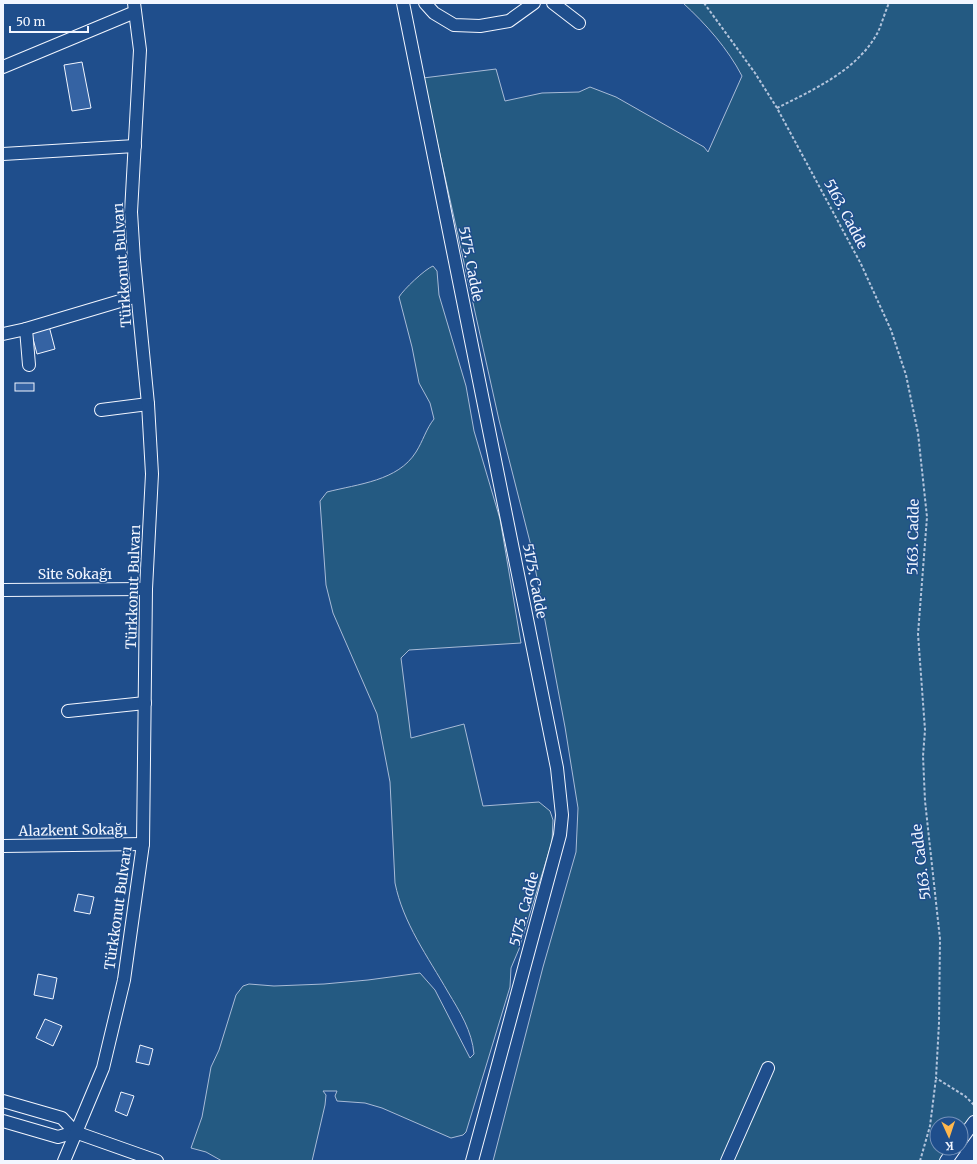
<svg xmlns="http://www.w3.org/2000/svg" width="977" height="1164" font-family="Merriweather,serif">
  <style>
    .green { fill: #245a82; stroke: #a8bbd7 }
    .building { fill: #3563a3; stroke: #f2f6ff }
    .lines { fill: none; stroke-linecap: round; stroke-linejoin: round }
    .minor-casing { stroke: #f2f6ff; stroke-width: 14 }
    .path { stroke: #b3c4dc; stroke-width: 2; stroke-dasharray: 3 2; stroke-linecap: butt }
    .minor { stroke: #1f4e8c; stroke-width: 12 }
    .labels { text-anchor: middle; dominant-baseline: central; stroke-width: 3; stroke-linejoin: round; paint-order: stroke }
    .street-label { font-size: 14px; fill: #f2f6ff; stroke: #1f4e8c }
  </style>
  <rect width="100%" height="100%" fill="#1f4e8c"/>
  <g class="green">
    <path d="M683,3H974V1115L961,1134V1124H937V1148H952L944,1161H493L543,967L576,852L578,808L565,727L531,546L499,420L423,78L496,69L505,101L542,93L579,92L590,87L616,97L704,147L708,152L742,76C728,49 706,24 683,3Z"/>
    <path d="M433,266L437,271L439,295L466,386L474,431L500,519L521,643L409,650L401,658L411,738L464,724L483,806L539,802L550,811L553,820L552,842L519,949L511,968L510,987L466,1132L463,1135L451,1138L382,1108L365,1103L337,1101L335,1096L337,1091H323L326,1095L325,1105L312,1161H222L206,1152L191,1148L202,1117L211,1067L219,1050L236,995L243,986L249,984L274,986L324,984L368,980L420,973L435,990L470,1058L474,1054C472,1031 460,1012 448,992C428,957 403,923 395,883L390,782L377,714L333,613L326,585L320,501L327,492C358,484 398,481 416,452C423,441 426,429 434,419L430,403L419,383L412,347L399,297C403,290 425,269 433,266Z"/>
  </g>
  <g class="building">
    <path d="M82,62L91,108L72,111L64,65Z"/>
    <path d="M49,326L55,349L37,354L31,331Z"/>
    <rect x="15" y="383" width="19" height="8"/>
    <path d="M78,894L94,897L90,914L74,911Z"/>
    <path d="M38,974L57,978L53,999L34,995Z"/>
    <path d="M45,1019L62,1026L53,1046L36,1038Z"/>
    <path d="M140,1045L153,1049L149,1065L136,1062Z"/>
    <path d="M121,1092L134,1096L127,1116L115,1111Z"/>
  </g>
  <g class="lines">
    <defs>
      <g id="minor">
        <path d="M403,3L557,768L562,815L560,835L472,1161"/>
        <path d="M425,3L434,13L454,25L480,26L509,21L534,3"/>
        <path d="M553,3L579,23"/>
        <path d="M3,67L135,12"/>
        <path d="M3,154L135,146"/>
        <path d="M3,334L26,329"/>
        <path d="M29,365L26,329L137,296"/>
        <path d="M101,410L148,404"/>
        <path d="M3,590L146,589"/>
        <path d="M68,711L145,703"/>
        <path d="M3,846L143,844"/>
        <path d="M3,1101L62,1118L75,1132"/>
        <path d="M3,1121L58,1137L75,1132"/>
        <path d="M75,1132L157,1161"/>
        <path d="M961,1140L974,1122"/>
        <path d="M64,1161L103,1068L124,980L143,844L146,589L152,474L148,404L134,260L131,212L140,50L134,3"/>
        <path d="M727,1161L768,1068"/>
        <path d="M946,1161L955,1148"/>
      </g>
    </defs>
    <use href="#minor" class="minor-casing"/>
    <g class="path">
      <path d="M704,3L755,73L777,108L861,264L891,330L906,375L918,433L927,517L918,634L925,730L923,756L925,801L940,939L939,1023L936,1078L965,1096L974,1105"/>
      <path d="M777,108C813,90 858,70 878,32C882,23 885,12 889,3"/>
      <path d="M920,1161L930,1126L936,1078"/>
    </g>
    <use href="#minor" class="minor"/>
  </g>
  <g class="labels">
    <g class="street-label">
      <text transform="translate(846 214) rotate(62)">5163. Cadde</text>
      <text transform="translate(471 264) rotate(79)">5175. Cadde</text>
      <text transform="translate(122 265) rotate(-94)">Türkkonut Bulvarı</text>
      <text transform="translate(913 537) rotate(-89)">5163. Cadde</text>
      <text x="75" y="574">Site Sokağı</text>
      <text transform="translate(535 581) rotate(79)">5175. Cadde</text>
      <text transform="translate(133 587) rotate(-88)">Türkkonut Bulvarı</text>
      <text transform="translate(73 830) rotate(-1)">Alazkent Sokağı</text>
      <text transform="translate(921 862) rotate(-97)">5163. Cadde</text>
      <text transform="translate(118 908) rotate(-82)">Türkkonut Bulvarı</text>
      <text transform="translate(524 909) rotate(-75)">5175. Cadde</text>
    </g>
  </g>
  <rect width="977" height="1164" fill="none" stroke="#f2f6ff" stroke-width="8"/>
  <g transform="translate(949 1136) rotate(177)"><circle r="19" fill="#1f4e8c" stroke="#7391ba"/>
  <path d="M0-3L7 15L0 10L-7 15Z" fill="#ffb74d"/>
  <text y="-6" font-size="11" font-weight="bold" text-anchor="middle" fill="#f2f6ff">K</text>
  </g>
  <path d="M10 26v6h78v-6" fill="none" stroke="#f2f6ff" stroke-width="2"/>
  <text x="16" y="26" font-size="12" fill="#f2f6ff" stroke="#1f4e8c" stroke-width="3" paint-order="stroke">50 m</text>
</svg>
